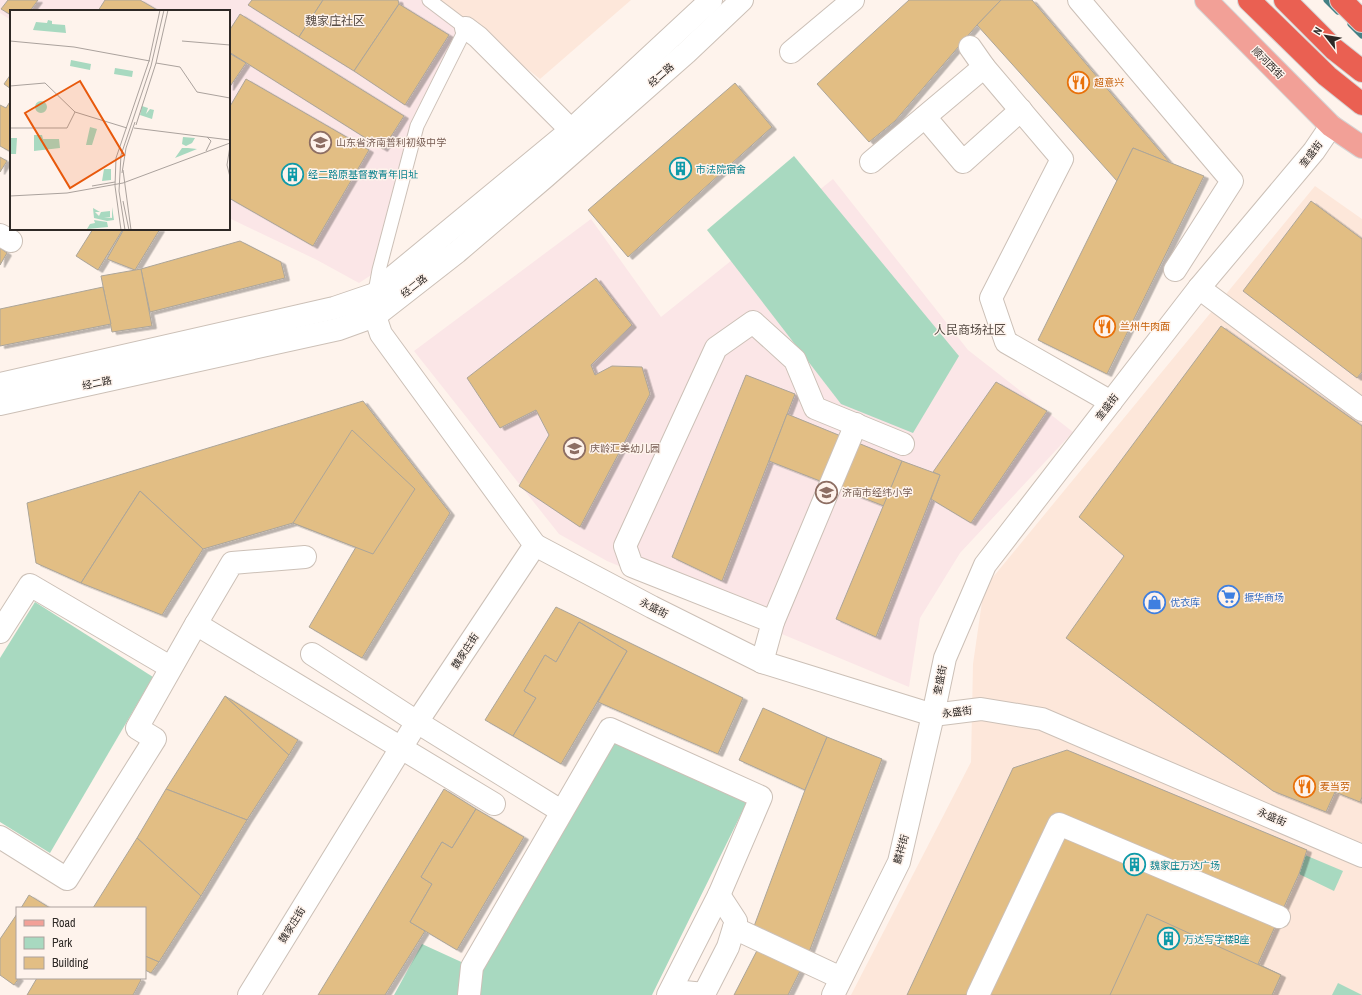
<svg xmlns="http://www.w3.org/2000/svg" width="1362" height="995" font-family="'Archivo Narrow','Noto Sans SC',sans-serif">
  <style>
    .commercial { fill: #fde7da }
    .education { fill: #fbe6e7 }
    .green { fill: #a8d9c0 }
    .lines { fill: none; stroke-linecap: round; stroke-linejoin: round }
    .stream { stroke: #448185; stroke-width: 7 }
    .building { fill: #e2be84; stroke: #aca599; filter: url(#shadow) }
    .lane-casing { stroke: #ccc0b7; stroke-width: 15 }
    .street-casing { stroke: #ccc0b7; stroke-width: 24 }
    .secondary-casing { stroke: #ccc0b7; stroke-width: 24 }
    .primary-casing { stroke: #d5d4d4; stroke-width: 24 }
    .highway-casing { stroke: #d5d4d4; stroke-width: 24 }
    .lane { stroke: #fff; stroke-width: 13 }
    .street { stroke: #fff; stroke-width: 22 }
    .secondary { stroke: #fff; stroke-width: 22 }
    .primary { stroke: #f2a097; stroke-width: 22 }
    .highway { stroke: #ea6052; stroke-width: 22 }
    .labels { text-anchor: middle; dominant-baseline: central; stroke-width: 3; stroke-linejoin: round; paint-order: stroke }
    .street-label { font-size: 10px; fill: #2e2926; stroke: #fef3ec }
    .food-label { font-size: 10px; fill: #c56008; stroke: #fef3ec; text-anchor: start }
    .education-label { font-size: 10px; fill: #785e54; stroke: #fef3ec; text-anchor: start }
    .culture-label { font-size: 10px; fill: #0d838f; stroke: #fef3ec; text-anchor: start }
    .shop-label { font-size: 10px; fill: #366cbe; stroke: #fef3ec; text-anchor: start }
    .quarter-label { font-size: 12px; fill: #564b44; stroke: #fef3ec }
    .inset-road { fill: none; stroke: #aba29d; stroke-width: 1 }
    .view { fill: #e8590c; fill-opacity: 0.15; stroke: #e8590c; stroke-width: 2 }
    .inset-edge { fill: none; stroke: #2e2926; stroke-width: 2 }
  </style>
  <defs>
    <filter id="shadow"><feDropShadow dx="4.5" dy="2.5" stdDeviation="0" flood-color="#0004"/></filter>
  </defs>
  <rect width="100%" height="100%" fill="#fef3ec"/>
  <g class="commercial">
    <path d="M440,0H631L540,79Z"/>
    <path d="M1315,186L1362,219V995H851L971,762L973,664L984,588Z"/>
  </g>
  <g class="education">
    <path d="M0,0H429L466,28L420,120L379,270L359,283L317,260L229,218V11H11V20L0,13Z"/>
    <path d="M833,179L968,350L1073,432L960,553L920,618L909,687L607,561L559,534L414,351L591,219L661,317Z"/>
  </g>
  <g class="green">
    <path d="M794,156L959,356L913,433L841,404L707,230Z"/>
    <path d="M35,602L153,677L50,853L0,822V658Z"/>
    <path d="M614,741L748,800L652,995H394L422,944L481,971Z"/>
    <path d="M1305,855L1343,871L1334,891L1299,874Z"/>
    <path d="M1338,983L1362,995H1332Z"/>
  </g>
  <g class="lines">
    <g class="stream">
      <path d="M1327,0L1338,11"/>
      <path d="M1351,24L1362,35"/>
    </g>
  </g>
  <g class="building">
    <path d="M8,0H38L30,11H11V15L1,9Z"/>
    <path d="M105,0H140L159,11H98Z"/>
    <path d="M252,0H323L299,37L248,5Z"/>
    <path d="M323,0H398L399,4L354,71L299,37Z"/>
    <path d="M909,0H1001L977,25L895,121L869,142L817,84Z"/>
    <path d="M1001,0H1032L1170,163L1133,148L1117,181L977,25Z"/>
    <path d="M399,4L449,35L405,105L354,71Z"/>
    <path d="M240,14L404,116L383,149L229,52V31Z"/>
    <path d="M229,53L246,63L229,88Z"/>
    <path d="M11,74V89L4,84Z"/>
    <path d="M246,79L369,150L313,246L229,198V108Z"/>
    <path d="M735,83L772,127L628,257L588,210Z"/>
    <path d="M11,100V147L9,151L0,146V105L6,108Z"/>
    <path d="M1133,148L1204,176L1107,374L1038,340Z"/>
    <path d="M0,157L7,161L0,172Z"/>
    <path d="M1311,201L1362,239V372L1357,378L1243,291Z"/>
    <path d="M93,229H123L98,270L76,256Z"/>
    <path d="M124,229H160L135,270L107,259Z"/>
    <path d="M240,241L281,262L285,278L150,312L141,269Z"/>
    <path d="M0,248L7,253L0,265Z"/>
    <path d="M141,269L152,326L112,332L101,276Z"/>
    <path d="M596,278L632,325L591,365L595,375L612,366L642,367L650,394L580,527L519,486L549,435L536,410L500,428L467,378Z"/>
    <path d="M103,287L111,324L0,346V309Z"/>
    <path d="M1221,326L1362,426V797L1360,802L1335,792L1326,812L1273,791L1066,638L1124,556L1079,517Z"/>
    <path d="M746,375L795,394L722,581L672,557Z"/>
    <path d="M996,382L1047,411L971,523L931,499L940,475L933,472Z"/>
    <path d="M363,401L450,513L362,658L309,627L356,547L293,523L203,549L140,491L81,583L36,563L27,503Z"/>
    <path d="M787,414L902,461L884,506L769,461Z"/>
    <path d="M352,430L415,489L373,554L293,523Z"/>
    <path d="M902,461L940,475L876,637L836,619Z"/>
    <path d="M140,491L203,549L162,615L81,583Z"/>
    <path d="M556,607L743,698L718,754L598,702L627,651L579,622L556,662L545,655L524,691L536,698L513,736L485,720Z"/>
    <path d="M579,622L627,651L561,764L513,736L536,698L524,691L545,655L556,662Z"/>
    <path d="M225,696L289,755L247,820L166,789Z"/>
    <path d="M225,696L298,740L289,755Z"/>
    <path d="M763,708L827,737L805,790L739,760Z"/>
    <path d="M827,737L882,759L808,955L753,929L805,790Z"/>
    <path d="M1067,750L1307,850L1299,874L1258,964L1281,975L1272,995H907L1013,768Z"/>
    <path d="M166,789L247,820L201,896L137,838Z"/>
    <path d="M444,789L476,809L452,848L442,842L421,877L432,884L410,922L425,931L385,995H318Z"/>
    <path d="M476,809L524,837L457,950L410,922L432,884L421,877L442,842L452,848Z"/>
    <path d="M137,838L201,896L159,962L145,956V908H93Z"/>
    <path d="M29,895L50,908H21Z"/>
    <path d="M17,914V978H19L14,985L0,975V939Z"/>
    <path d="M1147,914L1281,975L1272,995H1110Z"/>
    <path d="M765,935L808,955L788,995H734Z"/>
    <path d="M145,956L159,962L151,973L145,970Z"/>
    <path d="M37,978H139L141,980L133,995H27Z"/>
  </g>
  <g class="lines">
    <defs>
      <path id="lane" d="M375,292L379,270L417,126L466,28L429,0"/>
      <g id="street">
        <path d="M1079,0L1232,181L1175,270"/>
        <path d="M466,28L478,37L571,130"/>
        <path d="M970,47L984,67"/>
        <path d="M791,52L853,0"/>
        <path d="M925,117L963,162L1021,110"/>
        <path d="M871,162L984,67L1062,159L991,298L1006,342L1111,402"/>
        <path d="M0,235L11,241"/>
        <path d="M1199,288L1362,410"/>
        <path d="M535,545L652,607L762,662L933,715L981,709L1042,719L1362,856"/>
        <path d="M305,557L232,563L196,624L494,804"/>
        <path d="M773,622L632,566L625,546L716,348L753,322L795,360L815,408L903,444"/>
        <path d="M0,632L30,585L170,667"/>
        <path d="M312,654L417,722L561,811"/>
        <path d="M762,662L773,622L856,424"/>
        <path d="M0,837L67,879L155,739L137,728L196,624"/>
        <path d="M734,928L841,978"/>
        <path d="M684,992L704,994L728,947L736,921L719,895"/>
        <path d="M469,995L472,967L610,729L761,797L719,895L668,995"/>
        <path d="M833,995L899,862L933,715L945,658L985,565L1199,288L1314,151L1331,126"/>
        <path d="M978,995L1059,824L1279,917"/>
      </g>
      <g id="secondary">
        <path d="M0,384L334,308L375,294L394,276L571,130L711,0"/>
        <path d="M0,404L339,329L375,316L457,252L545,177L686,53L742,0"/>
        <path d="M249,995L417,722L535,545L381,334L375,316"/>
      </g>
      <path id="primary" d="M1206,0L1331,126L1362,147"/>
      <g id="highway">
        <path d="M1249,0L1327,76L1362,104"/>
        <path d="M1285,0L1334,49L1362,71"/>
        <path d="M1341,0L1362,21"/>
      </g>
    </defs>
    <use href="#lane" class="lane-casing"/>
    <use href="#street" class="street-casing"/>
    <use href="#secondary" class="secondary-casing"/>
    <use href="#primary" class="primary-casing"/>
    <use href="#highway" class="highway-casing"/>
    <use href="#lane" class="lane"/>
    <use href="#street" class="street"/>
    <use href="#secondary" class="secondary"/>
    <use href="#primary" class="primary"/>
    <use href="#highway" class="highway"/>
  </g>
  <defs>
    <symbol id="restaurant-ring" viewBox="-11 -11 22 22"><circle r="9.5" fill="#fef3ec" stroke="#e8710a" stroke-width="1.5"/><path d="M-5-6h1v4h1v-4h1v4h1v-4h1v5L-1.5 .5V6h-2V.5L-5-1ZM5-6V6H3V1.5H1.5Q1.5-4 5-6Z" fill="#e8710a"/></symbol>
    <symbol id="school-ring" viewBox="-11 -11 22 22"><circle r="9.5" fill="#fef3ec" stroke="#8d6e63" stroke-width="1.5"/><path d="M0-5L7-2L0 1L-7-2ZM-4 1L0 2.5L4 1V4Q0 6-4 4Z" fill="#8d6e63"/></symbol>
    <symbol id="building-ring" viewBox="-11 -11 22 22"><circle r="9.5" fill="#fef3ec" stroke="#0f9aa8" stroke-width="1.5"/><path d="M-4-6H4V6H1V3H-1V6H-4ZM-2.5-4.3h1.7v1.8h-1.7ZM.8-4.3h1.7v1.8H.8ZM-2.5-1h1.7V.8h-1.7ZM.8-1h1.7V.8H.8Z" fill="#0f9aa8"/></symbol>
    <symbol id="supermarket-ring" viewBox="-11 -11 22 22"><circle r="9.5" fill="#fef3ec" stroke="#3f7fe0" stroke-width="1.5"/><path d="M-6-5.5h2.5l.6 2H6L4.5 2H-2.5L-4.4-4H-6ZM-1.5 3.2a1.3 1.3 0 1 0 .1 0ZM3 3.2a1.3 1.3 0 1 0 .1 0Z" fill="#3f7fe0"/></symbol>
    <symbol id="shop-ring" viewBox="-11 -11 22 22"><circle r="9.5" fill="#fef3ec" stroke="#3f7fe0" stroke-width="1.5"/><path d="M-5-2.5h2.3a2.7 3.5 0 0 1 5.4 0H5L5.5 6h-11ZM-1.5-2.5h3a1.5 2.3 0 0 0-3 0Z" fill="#3f7fe0"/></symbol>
  </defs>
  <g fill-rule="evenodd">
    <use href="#restaurant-ring" x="1066" y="70" width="25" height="25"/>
    <use href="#school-ring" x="308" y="130" width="25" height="25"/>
    <use href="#building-ring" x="668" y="156" width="25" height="25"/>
    <use href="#building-ring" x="280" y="162" width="25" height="25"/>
    <use href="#restaurant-ring" x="1092" y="314" width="25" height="25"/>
    <use href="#school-ring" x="562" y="436" width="25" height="25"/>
    <use href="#school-ring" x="814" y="480" width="25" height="25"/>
    <use href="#supermarket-ring" x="1216" y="584" width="25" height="25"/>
    <use href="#shop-ring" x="1142" y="590" width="25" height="25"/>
    <use href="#restaurant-ring" x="1292" y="774" width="25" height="25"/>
    <use href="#building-ring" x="1122" y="852" width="25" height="25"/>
    <use href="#building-ring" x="1156" y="926" width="25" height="25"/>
  </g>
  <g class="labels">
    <g class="street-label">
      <text transform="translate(1268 63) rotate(45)">顺河西街</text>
      <text transform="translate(661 75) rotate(-41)">经二路</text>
      <text transform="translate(1311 154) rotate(-52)">奎盛街</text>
      <text transform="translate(414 286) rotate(-38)">经二路</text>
      <text transform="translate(97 383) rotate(-12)">经二路</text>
      <text transform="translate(1107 407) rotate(-52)">奎盛街</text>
      <text transform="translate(654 608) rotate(27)">永盛街</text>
      <text transform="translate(465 651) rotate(-57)">魏家庄街</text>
      <text transform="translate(940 680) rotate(-79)">奎盛街</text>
      <text transform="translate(957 712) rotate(-7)">永盛街</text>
      <text transform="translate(1272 817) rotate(23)">永盛街</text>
      <text transform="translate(901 849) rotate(-74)">麟祥街</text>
      <text transform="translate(292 925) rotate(-58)">魏家庄街</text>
    </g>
    <g class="food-label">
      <text x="1094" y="82">超意兴</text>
      <text x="1120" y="326">兰州牛肉面</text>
      <text x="1320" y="786">麦当劳</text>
    </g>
    <g class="education-label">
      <text x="336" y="142">山东省济南普利初级中学</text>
      <text x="590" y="448">庆龄汇美幼儿园</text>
      <text x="842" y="492">济南市经纬小学</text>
    </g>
    <g class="culture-label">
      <text x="696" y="169">市法院宿舍</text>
      <text x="308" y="174">经二路原基督教青年旧址</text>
      <text x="1150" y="865">魏家庄万达广场</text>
      <text x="1184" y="939">万达写字楼B座</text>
    </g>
    <g class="shop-label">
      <text x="1244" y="597">振华商场</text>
      <text x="1170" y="602">优衣库</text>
    </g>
    <g class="quarter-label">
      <text x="335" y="21">魏家庄社区</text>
      <text x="970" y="330">人民商场社区</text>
    </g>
  </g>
  <g transform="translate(10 10)">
    <rect width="220" height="220" fill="#fef3ec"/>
    <path d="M38,10L42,11V14L55,15L56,23L23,20L26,12L37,13ZM61,50L81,54L80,60L60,56ZM105,58L123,61L122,67L104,64ZM25 97a6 6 0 1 1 12 0a6 6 0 1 1-12 0ZM132,96L138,98L136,104L140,99L144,100L142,109L130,105ZM80,117L87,119L82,135H76ZM24,125H32L33,129H49L50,138L24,141ZM173,127L185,128L182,133L176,136L172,134ZM0,128H7L6,144H0ZM172,138H178L187,139L165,148ZM94,159H101V170L92,171ZM102,197L104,210L97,211L84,208L83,198L90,202H85L89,206L91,202L100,201V207H94L102,208ZM84,210L97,212L98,217L77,219L80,214L85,213Z" fill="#a8d9c0"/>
    <path class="inset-road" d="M0,31L64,37L140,51M172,31L220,35M146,53L170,57L187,82L220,88M0,76L35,73L65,102L117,118M126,115L146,53L158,0M0,118H57L65,102M124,118L220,130M220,136L217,155L220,167M196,141L201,131L197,127M113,160L121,220M112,163L116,138L125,112M82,176L105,172M0,186L57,183L113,173L220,133M113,191L119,220M111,220L105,176L106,148L139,51L150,0M115,220L109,181L111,145L141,56L154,0"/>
    <path class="view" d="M70,71L114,145L60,178L15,103Z"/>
    <rect width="220" height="220" class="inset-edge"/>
  </g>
  <rect x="16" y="907" width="130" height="72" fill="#fef3ec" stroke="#aba29d"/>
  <rect x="24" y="920" width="20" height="6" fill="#f2a097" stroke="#aba29d"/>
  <text x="52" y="927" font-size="12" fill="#2e2926">Road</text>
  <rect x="24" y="937" width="20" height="12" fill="#a8d9c0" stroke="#aba29d"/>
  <text x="52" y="947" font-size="12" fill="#2e2926">Park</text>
  <rect x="24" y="957" width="20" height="12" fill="#e2be84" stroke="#aba29d"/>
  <text x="52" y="967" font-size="12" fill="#2e2926">Building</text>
  <g transform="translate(1326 36) rotate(301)" stroke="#fef3ec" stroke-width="3" paint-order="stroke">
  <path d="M0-3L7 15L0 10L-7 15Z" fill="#2e2926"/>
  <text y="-6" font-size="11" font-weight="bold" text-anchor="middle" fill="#2e2926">N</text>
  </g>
</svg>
